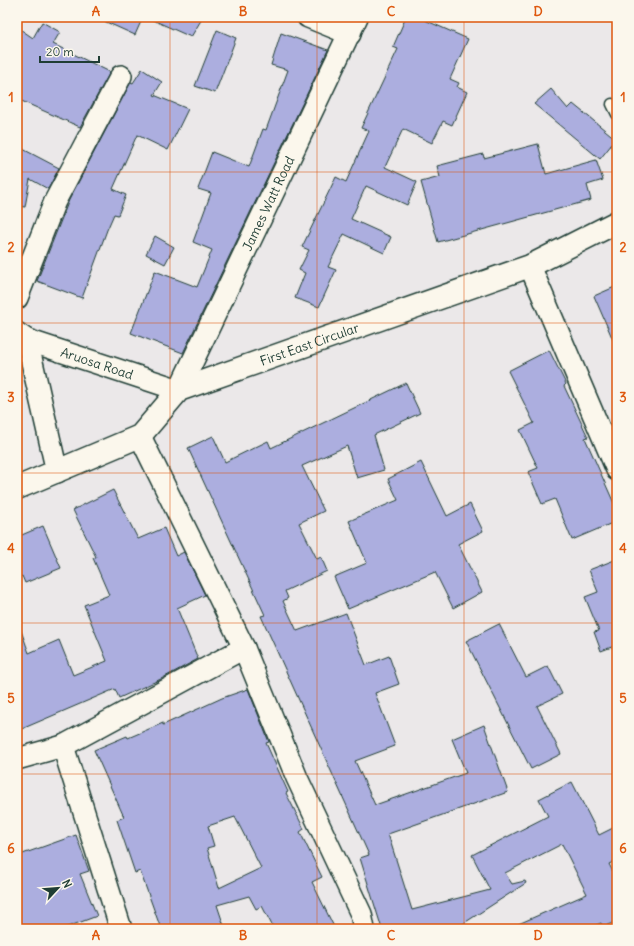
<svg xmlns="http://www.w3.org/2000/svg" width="634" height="946" font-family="Delius,sans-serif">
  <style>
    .building { fill: #acaedf; stroke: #1f3d34; fill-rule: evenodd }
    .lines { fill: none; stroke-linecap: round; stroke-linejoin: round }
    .lane-casing { stroke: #1f3d34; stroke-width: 13 }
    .street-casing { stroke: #1f3d34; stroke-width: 24 }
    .secondary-casing { stroke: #1f3d34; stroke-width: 25 }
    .lane { stroke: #fbf7ec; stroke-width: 10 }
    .street { stroke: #fbf7ec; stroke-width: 21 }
    .secondary { stroke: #fbf7ec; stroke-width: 22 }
    .grid { fill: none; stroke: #de580e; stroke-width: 1; stroke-opacity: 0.55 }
    .labels { text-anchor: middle; stroke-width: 3; stroke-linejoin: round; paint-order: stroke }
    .street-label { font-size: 13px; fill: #1f3d34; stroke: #fbf7ec }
    .neatline { fill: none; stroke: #de580e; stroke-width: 1.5 }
    .grid-label { font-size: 13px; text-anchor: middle; font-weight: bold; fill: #de580e }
  </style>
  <rect width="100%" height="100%" fill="#ebe8e9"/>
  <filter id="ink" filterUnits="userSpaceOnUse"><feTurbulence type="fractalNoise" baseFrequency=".025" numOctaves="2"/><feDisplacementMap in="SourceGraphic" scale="8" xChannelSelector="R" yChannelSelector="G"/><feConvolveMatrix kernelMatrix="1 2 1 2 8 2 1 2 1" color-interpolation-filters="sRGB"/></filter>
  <g filter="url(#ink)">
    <g class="building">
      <polygon points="95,17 143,17 135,35"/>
      <polygon points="146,17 203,17 191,37"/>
      <polygon points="406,17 418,17 468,39 450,79 459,83 457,87 467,92 452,125 443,121 432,143 403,129 385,167 417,182 407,205 366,186 351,219 391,237 384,253 344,234 328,267 336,270 319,307 295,298 305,273 299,270 309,250 302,247 336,177 346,182 369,131 361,128 398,49 393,47"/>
      <polygon points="42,22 60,32 53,44 110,72 80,127 17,99 17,27 33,38"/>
      <polygon points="217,30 236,38 215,93 195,86"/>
      <polygon points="281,33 328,50 183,353 131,333 155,271 197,287 212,250 193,242 211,193 198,189 212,152 249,167 263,129 266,130 288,70 271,65"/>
      <polygon points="142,69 162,82 154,95 188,109 168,150 137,135 113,189 126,195 118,215 114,214 107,230 82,298 37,281 69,200 131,82 133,83"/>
      <polygon points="551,89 568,109 573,104 616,139 600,159 534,104"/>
      <polygon points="538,144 546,174 596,160 603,180 587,185 591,200 438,242 421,182 440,177 437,166 483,154 484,158"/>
      <polygon points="17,146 59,168 48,189 30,179 25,207 17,206"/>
      <polygon points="155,236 174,247 165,264 146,254"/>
      <polygon points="617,286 617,349 594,296"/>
      <polygon points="549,350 566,384 564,386 588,437 585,438 617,510 617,521 572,540 555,499 542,504 528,472 538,468 520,430 534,423 508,371"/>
      <polygon points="406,383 420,413 374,435 384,470 357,478 347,446 302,466 324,511 299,523 317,559 321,557 327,571 285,591 288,598 283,601 297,631 346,613 366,665 389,656 399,684 375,693 395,746 355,761 375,805 466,773 452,739 484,725 508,792 388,834 412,910 490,890 472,855 548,816 539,799 572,782 599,835 617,826 617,860 609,864 617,880 617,921 603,927 601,923 587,929 507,929 587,894 562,844 505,873 512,884 525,881 526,883 455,929 382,929 360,858 369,855 261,616 265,615 188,448 213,436 225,462 268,441 271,448"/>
      <polygon points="421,462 447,516 470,504 483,531 458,544 482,592 453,608 435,572 348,609 334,577 367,563 349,521 398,500 388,479"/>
      <polygon points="113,490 138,539 164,528 176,556 184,552 205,595 177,608 198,659 161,679 119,698 115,689 17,731 17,626 19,625 29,653 59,640 73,675 107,661 84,605 109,595 93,558 96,557 73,510"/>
      <polygon points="43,526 61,568 25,583 22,576 17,578 17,537"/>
      <polygon points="617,559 617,645 601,651 594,632 599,631 585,597 598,592 589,570"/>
      <polygon points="499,624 526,677 548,666 562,694 537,706 561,754 531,769 466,641"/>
      <path d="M248,689L269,742L266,743L288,792L286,793L304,829L300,832L322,877L312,882L335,929H274L262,906L256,909L249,896L217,905L225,929H161L140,871L135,873L117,820L124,817L94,750L127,736L128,738L163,723V725L222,698ZM235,817L261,868L219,888L207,848L214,846L208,826Z"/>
      <polygon points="76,835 89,871 80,874 97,916 62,929 17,929 17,856"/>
    </g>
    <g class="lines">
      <defs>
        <polyline id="lane" points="612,104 617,114"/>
        <g id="street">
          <polyline points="308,17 350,34"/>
          <polyline points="530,266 617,470"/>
          <polyline points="17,298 55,201 121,76"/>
          <path id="s1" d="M17,333L27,340L179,390L357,17"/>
          <polyline points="27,340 57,472"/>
          <polyline points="140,436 244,648 297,778 361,914 364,929"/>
          <polyline points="63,746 121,929"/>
          <polyline points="17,759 63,746 244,648"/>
        </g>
        <g id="secondary">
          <path id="s2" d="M17,488L140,436L179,390L530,266L617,222"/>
        </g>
      </defs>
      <use href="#lane" class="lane-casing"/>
      <use href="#street" class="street-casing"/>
      <use href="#secondary" class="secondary-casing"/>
      <use href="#lane" class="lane"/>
      <use href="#street" class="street"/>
      <use href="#secondary" class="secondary"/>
    </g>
  </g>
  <path class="grid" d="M170,17V929M317,17V929M464,17V929M17,172H617M17,323H617M17,473H617M17,623H617M17,774H617"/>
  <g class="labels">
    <g class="street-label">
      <text dy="5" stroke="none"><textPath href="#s1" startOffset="379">James Watt Road</textPath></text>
      <text dy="5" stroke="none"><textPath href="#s2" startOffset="332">First East Circular</textPath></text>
      <text dy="5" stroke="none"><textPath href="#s1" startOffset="86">Aruosa Road</textPath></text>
    </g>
  </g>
  <rect width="634" height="946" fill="none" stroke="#fbf7ec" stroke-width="44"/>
  <g transform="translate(58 888) rotate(64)" stroke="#fbf7ec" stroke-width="3" paint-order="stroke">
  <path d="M0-3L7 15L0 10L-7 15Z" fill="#1f3d34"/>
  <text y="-6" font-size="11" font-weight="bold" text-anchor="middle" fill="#1f3d34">N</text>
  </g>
  <path d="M40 56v6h59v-6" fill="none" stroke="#1f3d34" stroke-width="2"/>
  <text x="46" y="56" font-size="12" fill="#1f3d34" stroke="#fbf7ec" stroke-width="3" paint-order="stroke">20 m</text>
  <rect x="22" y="22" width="590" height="902" class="neatline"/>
  <g class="grid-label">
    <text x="96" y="16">A</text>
    <text x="243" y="16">B</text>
    <text x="391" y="16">C</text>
    <text x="538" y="16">D</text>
    <text x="11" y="102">1</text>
    <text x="623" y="102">1</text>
    <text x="11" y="252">2</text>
    <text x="623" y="252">2</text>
    <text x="11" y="402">3</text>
    <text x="623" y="402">3</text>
    <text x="11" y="553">4</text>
    <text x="623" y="553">4</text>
    <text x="11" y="703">5</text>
    <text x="623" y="703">5</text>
    <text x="11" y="853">6</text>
    <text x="623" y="853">6</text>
    <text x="96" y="940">A</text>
    <text x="243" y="940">B</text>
    <text x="391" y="940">C</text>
    <text x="538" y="940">D</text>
  </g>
</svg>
